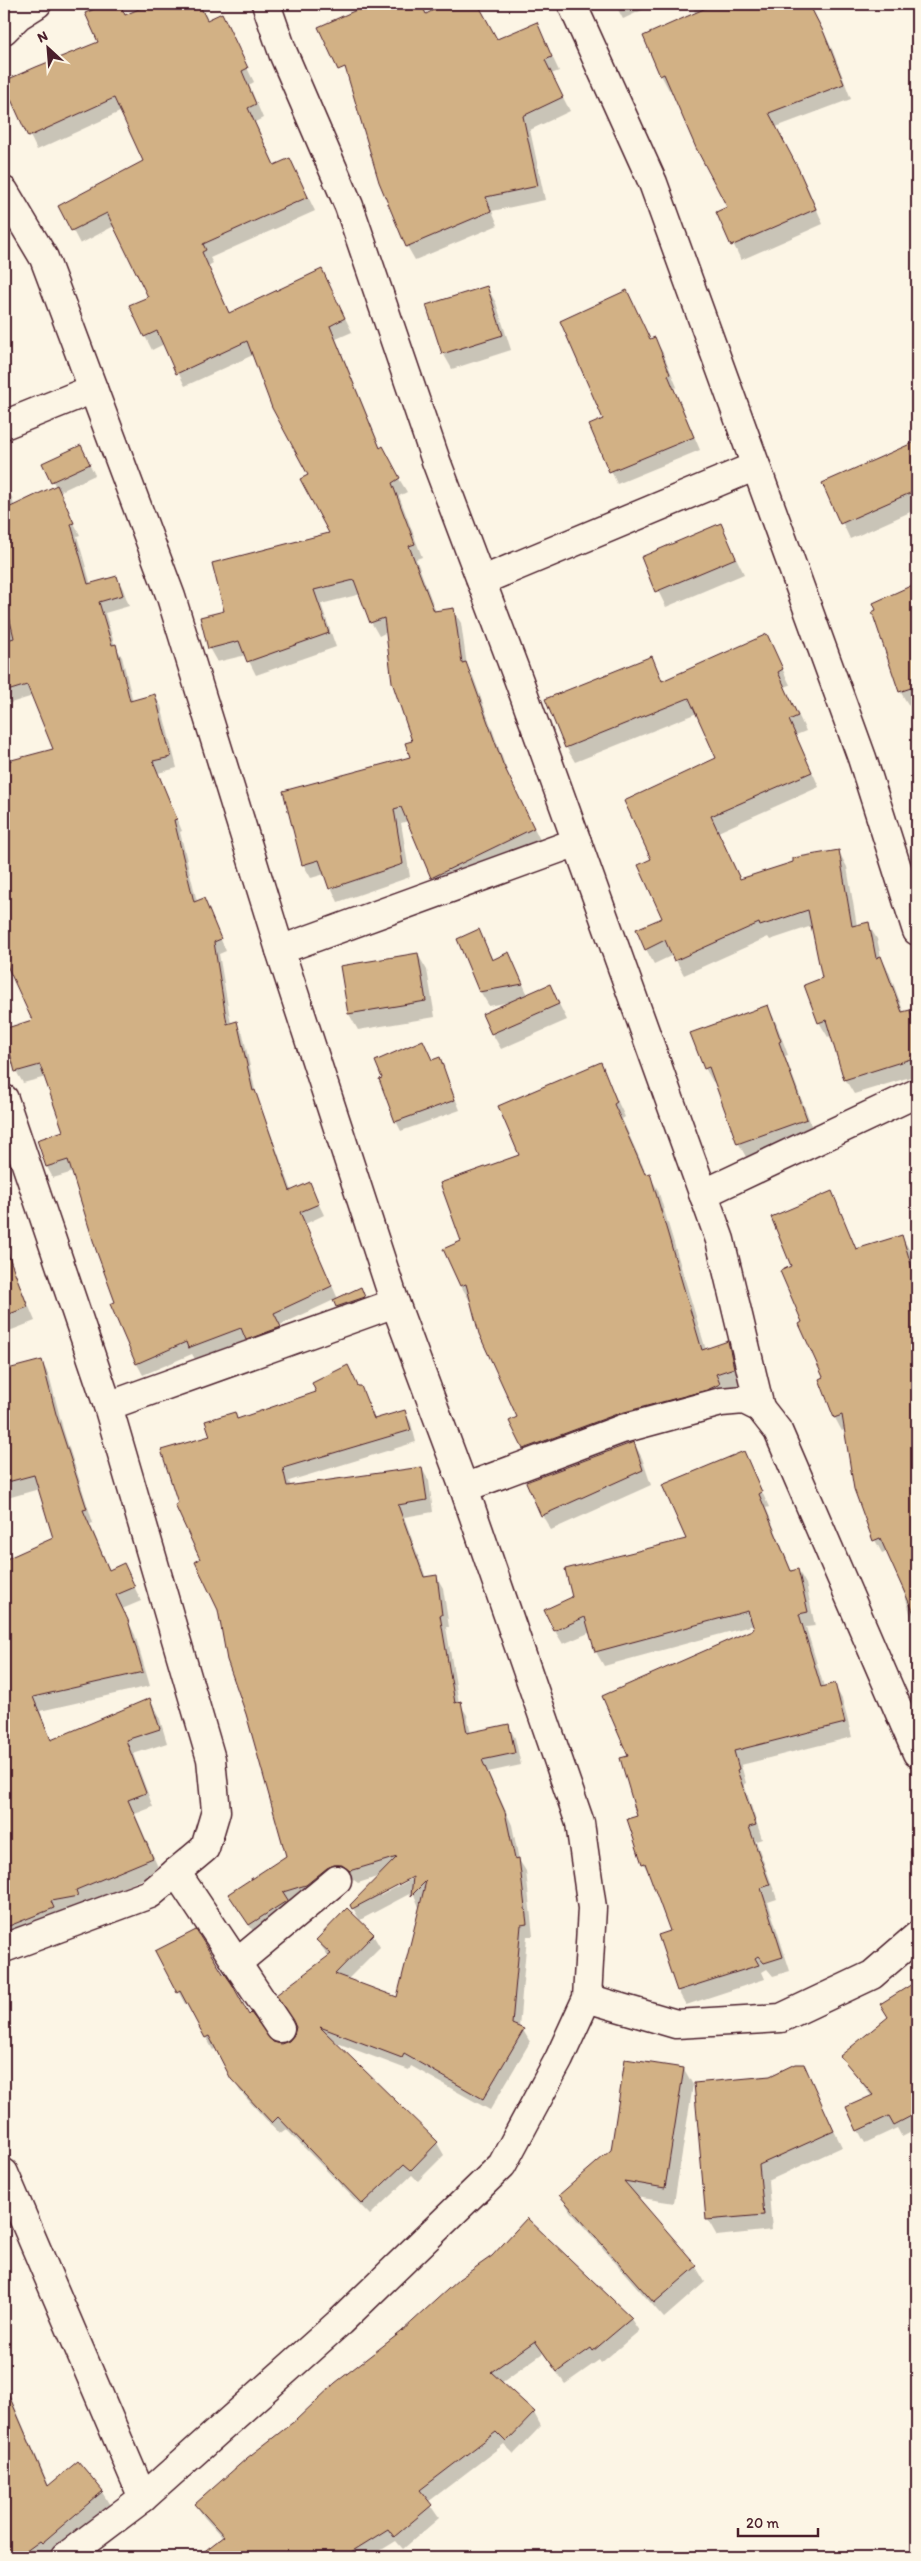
<svg xmlns="http://www.w3.org/2000/svg" width="921" height="2561" font-family="Itim,sans-serif">
  <style>
    .shadow { fill: #0003; fill-rule: evenodd }
    .building { fill: #d2b185; stroke: #4a1f2b }
    .lines { fill: none; stroke-linecap: round; stroke-linejoin: round }
    .minor-casing { stroke: #4a1f2b; stroke-width: 31 }
    .minor { stroke: #fcf5e5; stroke-width: 28 }
  </style>
  <rect width="100%" height="100%" fill="#fcf5e5"/>
  <filter id="ink" filterUnits="userSpaceOnUse"><feTurbulence type="fractalNoise" baseFrequency=".02" numOctaves="2"/><feDisplacementMap in="SourceGraphic" scale="10" xChannelSelector="R" yChannelSelector="G"/><feConvolveMatrix kernelMatrix="1 2 1 2 8 2 1 2 1" color-interpolation-filters="sRGB"/></filter>
  <g filter="url(#ink)">
    <g class="shadow">
      <polygon points="109,4 119,4 126,16 153,4 200,4 208,21 221,15 254,82 249,85 263,118 255,122 275,166 290,160 315,211 210,258 213,263 208,266 230,314 322,271 352,332 336,339 381,449 407,492 399,496 422,557 416,559 436,612 453,610 461,623 467,666 473,676 510,779 541,842 440,890 408,821 401,823 410,877 338,902 325,874 311,878 303,864 411,758 414,741 387,632 379,636 371,622 361,594 321,604 336,647 256,675 246,655 217,662 209,648 226,612 331,534 309,475 253,355 185,386 164,344 152,350 145,336 150,297 114,226 80,244 60,206 145,162 122,111 37,150 4,83 100,43 87,13"/>
      <polygon points="371,4 422,4 427,15 448,4 477,4 497,41 537,24 559,71 551,74 570,111 530,130 545,200 492,211 498,225 415,260 407,246 351,14"/>
      <polygon points="615,4 655,4 623,19"/>
      <polygon points="691,4 810,4 832,49 851,99 776,127 806,184 823,224 741,260 718,212 729,208 671,89 669,90 661,75 696,14"/>
      <polygon points="487,287 496,303 511,350 452,369 443,353"/>
      <polygon points="633,304 650,340 654,338 662,351 677,387 674,388 700,450 617,484 591,425 604,420"/>
      <polygon points="917,442 917,509 850,539 824,483"/>
      <polygon points="81,447 95,475 59,492 80,535 77,536 91,585 117,577 123,589 129,606 105,613 115,646 122,657 133,702 154,695 161,706 177,768 158,773 182,831 180,832 197,902 203,900 226,951 219,954 231,1024 236,1023 243,1034 256,1094 292,1191 309,1184 324,1215 305,1224 338,1299 363,1293 367,1302 340,1312 334,1300 280,1325 286,1339 253,1351 247,1340 195,1359 192,1354 143,1375 137,1364 73,1172 53,1178 47,1167 39,1140 64,1132 46,1077 23,1083 16,1071 5,1028 33,1021 4,948 4,758 5,763 55,749 33,696 4,705 4,487 12,497 14,506 56,487 44,464"/>
      <polygon points="720,525 744,574 666,607 642,558"/>
      <polygon points="917,585 917,703 909,706 900,691 875,603"/>
      <polygon points="767,636 790,685 785,687 806,731 796,735 819,787 718,832 741,880 839,852 847,867 857,926 868,924 877,939 881,957 889,972 904,1013 909,1011 917,1025 917,1075 854,1094 845,1079 832,1035 828,1037 819,1022 824,979 812,926 770,940 768,937 684,975 673,955 654,964 646,949 664,918 653,860 718,758 697,713 575,762 566,747 651,658 664,682"/>
      <polygon points="479,931 493,960 509,954 528,995 550,986 567,1020 501,1049 492,1033 510,1002 489,1006 480,991"/>
      <polygon points="418,955 427,970 435,1017 358,1030 349,1014 342,967"/>
      <polygon points="767,1006 775,1020 788,1055 785,1056 814,1132 746,1157 739,1144 716,1081 713,1082 705,1068"/>
      <polygon points="439,1058 460,1110 401,1131 396,1121 432,1061"/>
      <polygon points="600,1064 625,1117 622,1119 647,1175 649,1175 658,1190 706,1350 727,1342 736,1357 742,1383 533,1464 511,1421 518,1418 471,1300 470,1301 461,1286 445,1250 463,1242 521,1155"/>
      <polygon points="831,1193 857,1250 901,1236 909,1249 917,1276 917,1637 901,1582 887,1551 882,1553 875,1540 846,1429 842,1431 835,1418 825,1378 803,1323 793,1267"/>
      <polygon points="4,1235 14,1271 35,1321 4,1333"/>
      <polygon points="41,1361 49,1375 63,1429 93,1523 90,1524 110,1571 124,1565 141,1601 122,1609 135,1635 150,1686 40,1711 52,1741 150,1699 158,1713 167,1743 133,1754 153,1807 135,1814 160,1872 83,1904 4,1945 4,1560 54,1539 39,1489 4,1499 4,1371"/>
      <path d="M354,1379L375,1420L404,1411L411,1423L416,1442L289,1481L291,1487L422,1469L429,1481L433,1512L404,1517L426,1578L436,1576L443,1588L449,1627H446L459,1703L467,1715L471,1734L508,1726L515,1738L521,1765L488,1772L512,1825L519,1860L526,1871L533,1936H527L519,2028L523,2030L530,2042L490,2110L411,2066L409,2070L332,2041L437,2143L444,2155L418,2181L412,2175L370,2215L286,2129L279,2134L240,2091L216,2048L213,2050L187,2003L185,2004L157,1952L249,2017L272,2043L282,2045L290,2042L295,2036L329,1957L317,1940L373,1935L380,1947L347,1980L397,1999L422,1905L419,1907L413,1892L360,1920L351,1905L380,1876L358,1883L350,1877L256,1936L237,1906L288,1857L219,1609L202,1560L211,1436L235,1414L238,1420ZM418,1873L419,1875L380,1896V1893Z"/>
      <polygon points="634,1443 642,1458 651,1485 551,1530 542,1515"/>
      <polygon points="743,1452 769,1507 766,1508 792,1572 798,1570 806,1584 815,1626 806,1627 824,1687 834,1685 842,1699 852,1737 741,1765 746,1783 744,1784 762,1839 756,1841 777,1899 768,1902 790,1971 773,1976 767,1969 762,1972 765,1979 686,2005 678,1991 660,1935 672,1932 651,1877 643,1863 630,1756 756,1630 754,1625 604,1666 596,1652 591,1632 563,1644 555,1631 688,1540"/>
      <polygon points="917,1982 917,2129 902,2137 897,2128 865,2143 858,2130 872,2097 842,2056 889,2017 882,2004"/>
      <polygon points="803,2066 842,2147 768,2181 772,2230 717,2236 708,2220 695,2084 770,2077"/>
      <polygon points="684,2069 693,2085 674,2203 636,2197 696,2267 705,2282 664,2318 570,2211 561,2195 612,2150"/>
      <polygon points="528,2220 631,2319 639,2331 601,2363 599,2360 565,2384 543,2353 501,2383 534,2413 541,2426 514,2454 504,2444 428,2502 439,2518 403,2549 396,2541 370,2557 212,2557 208,2550 223,2538 204,2517 196,2505 492,2257"/>
      <polygon points="4,2382 49,2486 77,2463 102,2492 111,2507 51,2557 50,2555 46,2557 4,2557"/>
    </g>
    <g class="building">
      <polygon points="106,4 120,4 125,15 150,4 199,4 207,20 222,13 248,68 242,71 256,104 248,108 274,165 290,158 308,197 203,244 206,250 202,252 229,313 322,269 345,318 330,326 380,448 383,446 400,478 392,483 415,544 409,546 434,611 454,608 462,663 466,662 503,764 534,828 431,878 401,807 394,809 403,864 329,889 319,860 302,865 283,791 410,757 405,743 412,741 392,682 384,618 370,623 354,580 314,590 329,633 247,662 239,641 208,649 200,617 224,611 212,563 329,533 300,479 308,475 272,408 247,341 176,374 157,331 144,337 129,305 148,297 107,213 71,231 58,206 143,161 114,98 28,137 4,84 4,81 36,67 98,42 85,13"/>
      <polygon points="370,4 421,4 426,14 445,4 478,4 497,39 537,22 552,57 545,60 563,97 523,116 538,186 486,197 491,211 406,247 379,182 345,67 338,70 318,27"/>
      <polygon points="715,4 809,4 824,33 844,84 769,113 798,168 816,209 731,246 716,212 727,207 696,148 664,74 660,76 643,36"/>
      <polygon points="487,286 503,335 442,354 426,305"/>
      <polygon points="627,290 650,339 655,337 670,374 668,375 694,437 609,472 589,425 603,419 560,321"/>
      <polygon points="917,441 917,490 840,524 822,483"/>
      <polygon points="81,445 90,464 51,482 42,463"/>
      <polygon points="57,485 74,523 71,524 88,584 117,576 123,595 99,602 112,645 116,644 130,701 155,694 171,757 153,761 177,819 174,820 194,902 204,898 221,939 214,942 227,1024 237,1021 253,1091 255,1090 290,1191 310,1182 319,1204 300,1212 332,1286 274,1313 281,1327 246,1340 241,1328 188,1348 186,1342 136,1364 110,1304 115,1302 96,1250 68,1160 46,1167 37,1140 63,1131 40,1065 15,1072 4,1029 32,1020 4,959 4,762 53,749 27,685 4,692 4,641 14,638 4,594 4,510"/>
      <polygon points="721,523 736,558 655,592 641,557"/>
      <polygon points="917,583 917,686 899,692 872,612 876,610 873,603"/>
      <polygon points="767,634 783,669 778,672 798,716 789,720 812,772 711,816 740,879 793,862 793,858 839,850 852,926 869,922 876,958 881,956 902,1012 910,1010 917,1033 917,1057 844,1080 826,1020 818,1023 804,985 822,978 808,910 760,926 759,923 674,961 665,940 645,950 636,929 662,918 638,865 651,859 624,801 716,758 689,698 565,748 545,699 652,656 662,681"/>
      <polygon points="479,929 492,960 509,952 523,984 479,992 457,939"/>
      <polygon points="418,953 426,1001 348,1014 340,966"/>
      <polygon points="550,984 559,1004 491,1034 482,1014"/>
      <polygon points="768,1005 781,1041 779,1042 807,1119 737,1144 709,1067 704,1069 690,1033"/>
      <polygon points="423,1040 432,1060 440,1057 455,1100 395,1122 379,1079 382,1078 375,1061"/>
      <polygon points="601,1062 617,1102 614,1104 645,1174 650,1173 702,1350 728,1341 734,1368 716,1374 720,1384 707,1390 617,1414 523,1449 509,1421 517,1417 479,1334 466,1284 460,1286 443,1249 461,1241 440,1183 519,1155 498,1106"/>
      <polygon points="832,1191 856,1249 902,1235 917,1284 917,1620 880,1538 873,1541 854,1489 842,1415 834,1418 819,1379 823,1377 799,1324 802,1322 780,1271 791,1266 771,1217"/>
      <polygon points="4,1249 6,1249 28,1307 4,1316"/>
      <polygon points="361,1287 365,1297 336,1307 333,1300"/>
      <polygon points="42,1360 56,1414 87,1509 83,1510 109,1570 124,1563 135,1587 116,1595 128,1620 143,1672 33,1697 51,1740 150,1698 160,1729 126,1740 146,1793 128,1800 153,1858 76,1890 78,1896 51,1901 54,1908 4,1928 4,1560 53,1538 34,1475 4,1483 4,1370"/>
      <polygon points="348,1365 358,1386 361,1386 374,1419 405,1410 411,1430 283,1468 287,1486 422,1467 427,1500 398,1505 424,1577 437,1575 442,1615 440,1615 455,1703 461,1701 467,1733 509,1724 515,1753 482,1760 505,1812 515,1859 519,1858 527,1924 521,1925 512,2024 524,2029 483,2099 404,2054 402,2058 320,2027 438,2142 411,2170 404,2164 362,2204 278,2117 272,2123 231,2079 209,2036 205,2038 180,1991 177,1993 155,1951 196,1930 224,1975 225,1974 232,1984 249,2015 251,2013 273,2042 281,2044 289,2041 294,2035 296,2027 276,1995 331,1954 316,1940 347,1908 374,1934 335,1974 397,1997 426,1881 411,1896 413,1877 352,1909 350,1905 397,1857 350,1871 342,1865 334,1865 327,1868 306,1885 283,1892 288,1900 249,1925 228,1894 286,1856 246,1714 227,1660 218,1610 195,1562 200,1559 175,1505 178,1503 161,1450 210,1436 205,1421 235,1412 237,1419 316,1392 312,1383"/>
      <polygon points="634,1442 643,1470 541,1516 526,1482"/>
      <polygon points="744,1451 762,1492 759,1494 791,1571 798,1569 808,1612 799,1614 821,1687 835,1683 845,1723 734,1751 739,1769 737,1770 756,1825 749,1827 770,1885 761,1888 783,1957 764,1963 758,1956 755,1958 759,1965 677,1991 658,1935 670,1931 645,1863 642,1864 627,1819 637,1816 620,1758 628,1756 602,1696 754,1629 748,1611 595,1652 585,1617 554,1631 544,1610 572,1597 565,1569 686,1539 662,1485"/>
      <polygon points="917,1981 917,2113 894,2125 889,2116 857,2131 846,2107 873,2095 840,2056 888,2017 880,2004"/>
      <polygon points="625,2059 684,2068 665,2188 624,2181 697,2266 654,2303 559,2195 611,2150"/>
      <polygon points="795,2064 804,2064 834,2131 759,2165 764,2215 706,2220 694,2083 770,2076"/>
      <polygon points="527,2218 632,2318 593,2351 591,2348 557,2372 535,2341 491,2372 535,2412 506,2442 496,2432 420,2490 432,2505 394,2537 388,2529 343,2557 197,2557 224,2536 195,2504 247,2458 296,2420 335,2383 401,2332 459,2279 492,2256"/>
      <polygon points="4,2384 48,2486 78,2461 103,2491 42,2543 40,2541 18,2557 4,2557"/>
    </g>
    <g class="lines">
      <defs>
        <g id="minor">
          <polyline points="266,4 283,53 349,206 436,461 519,681 720,1240 760,1408"/>
          <polyline points="572,4 653,183 862,758 917,931"/>
          <polyline points="4,30 18,16 37,4"/>
          <polyline points="4,191 44,258 171,597 280,950 395,1303 464,1488 580,1823 592,1908 587,1998 559,2059 502,2165 340,2322 143,2498 65,2557"/>
          <polyline points="4,425 93,389"/>
          <polyline points="481,581 756,466"/>
          <polyline points="280,950 577,842"/>
          <polyline points="4,1099 108,1406 211,1759 216,1811 205,1848 150,1894 4,1948"/>
          <polyline points="703,1194 917,1093"/>
          <polyline points="108,1406 395,1303"/>
          <polyline points="464,1488 622,1429 721,1402 744,1400 760,1408 778,1431 917,1753"/>
          <polyline points="176,1872 280,2028"/>
          <polyline points="237,1963 337,1880"/>
          <polyline points="587,1998 676,2024 781,2018 872,1975 917,1936"/>
          <polyline points="4,2173 143,2498"/>
        </g>
      </defs>
      <use href="#minor" class="minor-casing"/>
      <use href="#minor" class="minor"/>
    </g>
  </g>
  <rect width="921" height="2561" fill="none" stroke="#fcf5e5" stroke-width="20"/>
  <rect x="10" y="10" width="901" height="2541" fill="none" stroke="#4a1f2b" stroke-width="2" filter="url(#ink)"/>
  <g transform="translate(48 48) rotate(334)" stroke="#fcf5e5" stroke-width="4" paint-order="stroke">
  <path d="M0-4L9 19L0 12L-9 19Z" fill="#4a1f2b"/>
  <text y="-8" font-size="14" font-weight="bold" text-anchor="middle" fill="#4a1f2b">N</text>
  </g>
  <path d="M738 2528v8h80v-8" fill="none" stroke="#4a1f2b" stroke-width="2.5"/>
  <text x="746" y="2528" font-size="15" fill="#4a1f2b" stroke="#fcf5e5" stroke-width="4" paint-order="stroke">20 m</text>
</svg>
